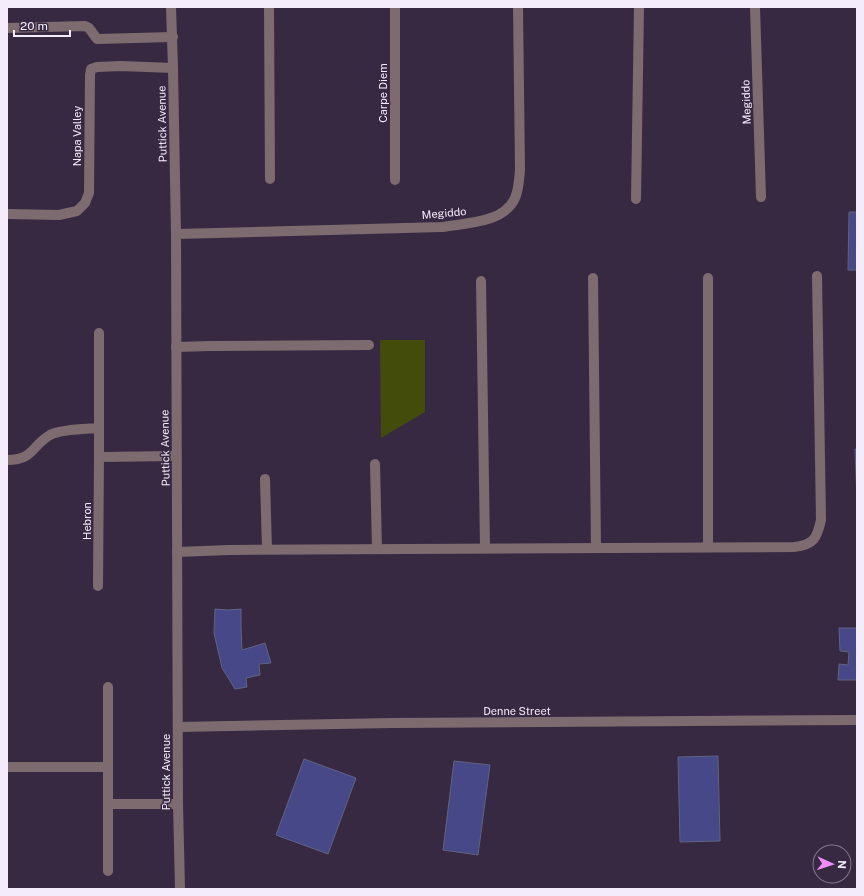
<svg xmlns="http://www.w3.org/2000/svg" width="864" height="896" font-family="'Public Sans',sans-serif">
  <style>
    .green { fill: #444c0b }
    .building { fill: #464887; stroke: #606382 }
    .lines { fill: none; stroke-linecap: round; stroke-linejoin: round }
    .street { stroke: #7d6b6f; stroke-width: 10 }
    .labels { text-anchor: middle; stroke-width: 3; stroke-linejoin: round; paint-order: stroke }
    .street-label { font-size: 11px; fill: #f4ebfb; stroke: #382943 }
  </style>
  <rect width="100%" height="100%" fill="#382943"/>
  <polygon class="green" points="380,340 425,340 425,412 381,438"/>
  <g class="building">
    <polygon points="849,212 857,212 857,270 848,270"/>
    <polygon points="855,449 857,449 857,502"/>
    <polygon points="215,609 228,610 241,609 241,628 242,650 265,643 271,663 259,664 260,675 246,678 247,687 235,689 222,668 214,633"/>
    <polygon points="839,628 857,628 857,680 838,680 839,664 848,665 849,652 840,651"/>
    <polygon points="718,756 720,841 680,842 678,757"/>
    <polygon points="304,759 356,778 328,854 276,835"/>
    <polygon points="454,761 490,765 478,855 443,850"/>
  </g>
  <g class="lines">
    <g class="street">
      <polyline points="171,7 173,68 176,234 178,804 180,889"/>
      <polyline points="269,7 270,179"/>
      <polyline points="755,7 761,197"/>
      <polyline points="7,28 85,26 89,28 97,39 173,37"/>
      <polyline points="395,180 395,7"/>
      <polyline points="636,199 639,7"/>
      <polyline points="7,214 59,215 77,211 85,203 89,193 90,75 91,69 97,67 121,66 173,68"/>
      <path d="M176,234L442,227C466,223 504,223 515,198C519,189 519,179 520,170L518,7"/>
      <polyline points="593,278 596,547"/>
      <polyline points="481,281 485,548"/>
      <polyline points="99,333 99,457"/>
      <polyline points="176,347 210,346 369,345"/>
      <path d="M7,460C34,460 31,446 50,435C61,429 87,429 99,428"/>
      <polyline points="375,464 377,549"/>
      <polyline points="265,479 267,549"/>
      <polyline points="708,547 708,278"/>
      <path d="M177,552L229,550L794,547C814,545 817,538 821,520L817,276"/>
      <polyline points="98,586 99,457 176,456"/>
      <polyline points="108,687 108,804"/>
      <polyline points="178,727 392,723 857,720"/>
      <polyline points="7,767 108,767"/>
      <polyline points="108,871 108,804 178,804"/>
    </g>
  </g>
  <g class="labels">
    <g class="street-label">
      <text transform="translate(383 93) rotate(-90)" y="4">Carpe Diem</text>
      <text transform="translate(746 102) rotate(-92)" y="4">Megiddo</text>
      <text transform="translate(162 124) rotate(-91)" y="4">Puttick Avenue</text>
      <text transform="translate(77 136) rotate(-90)" y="4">Napa Valley</text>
      <text transform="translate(444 213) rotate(-5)" y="4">Megiddo</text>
      <text transform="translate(165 448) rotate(-91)" y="4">Puttick Avenue</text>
      <text transform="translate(87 521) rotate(-90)" y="4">Hebron</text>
      <text x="517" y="715">Denne Street</text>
      <text transform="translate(166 772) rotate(-90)" y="4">Puttick Avenue</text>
    </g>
  </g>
  <rect width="864" height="896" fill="none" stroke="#f4ebfb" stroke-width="16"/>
  <g transform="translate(832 864) rotate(93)"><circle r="19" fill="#382943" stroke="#83778d"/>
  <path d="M0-3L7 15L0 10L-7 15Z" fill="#ee8cf9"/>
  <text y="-6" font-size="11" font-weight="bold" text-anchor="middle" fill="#f4ebfb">N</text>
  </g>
  <path d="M14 30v6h56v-6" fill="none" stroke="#f4ebfb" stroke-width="2"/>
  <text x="20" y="30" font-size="12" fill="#f4ebfb" stroke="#382943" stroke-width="3" paint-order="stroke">20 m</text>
</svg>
